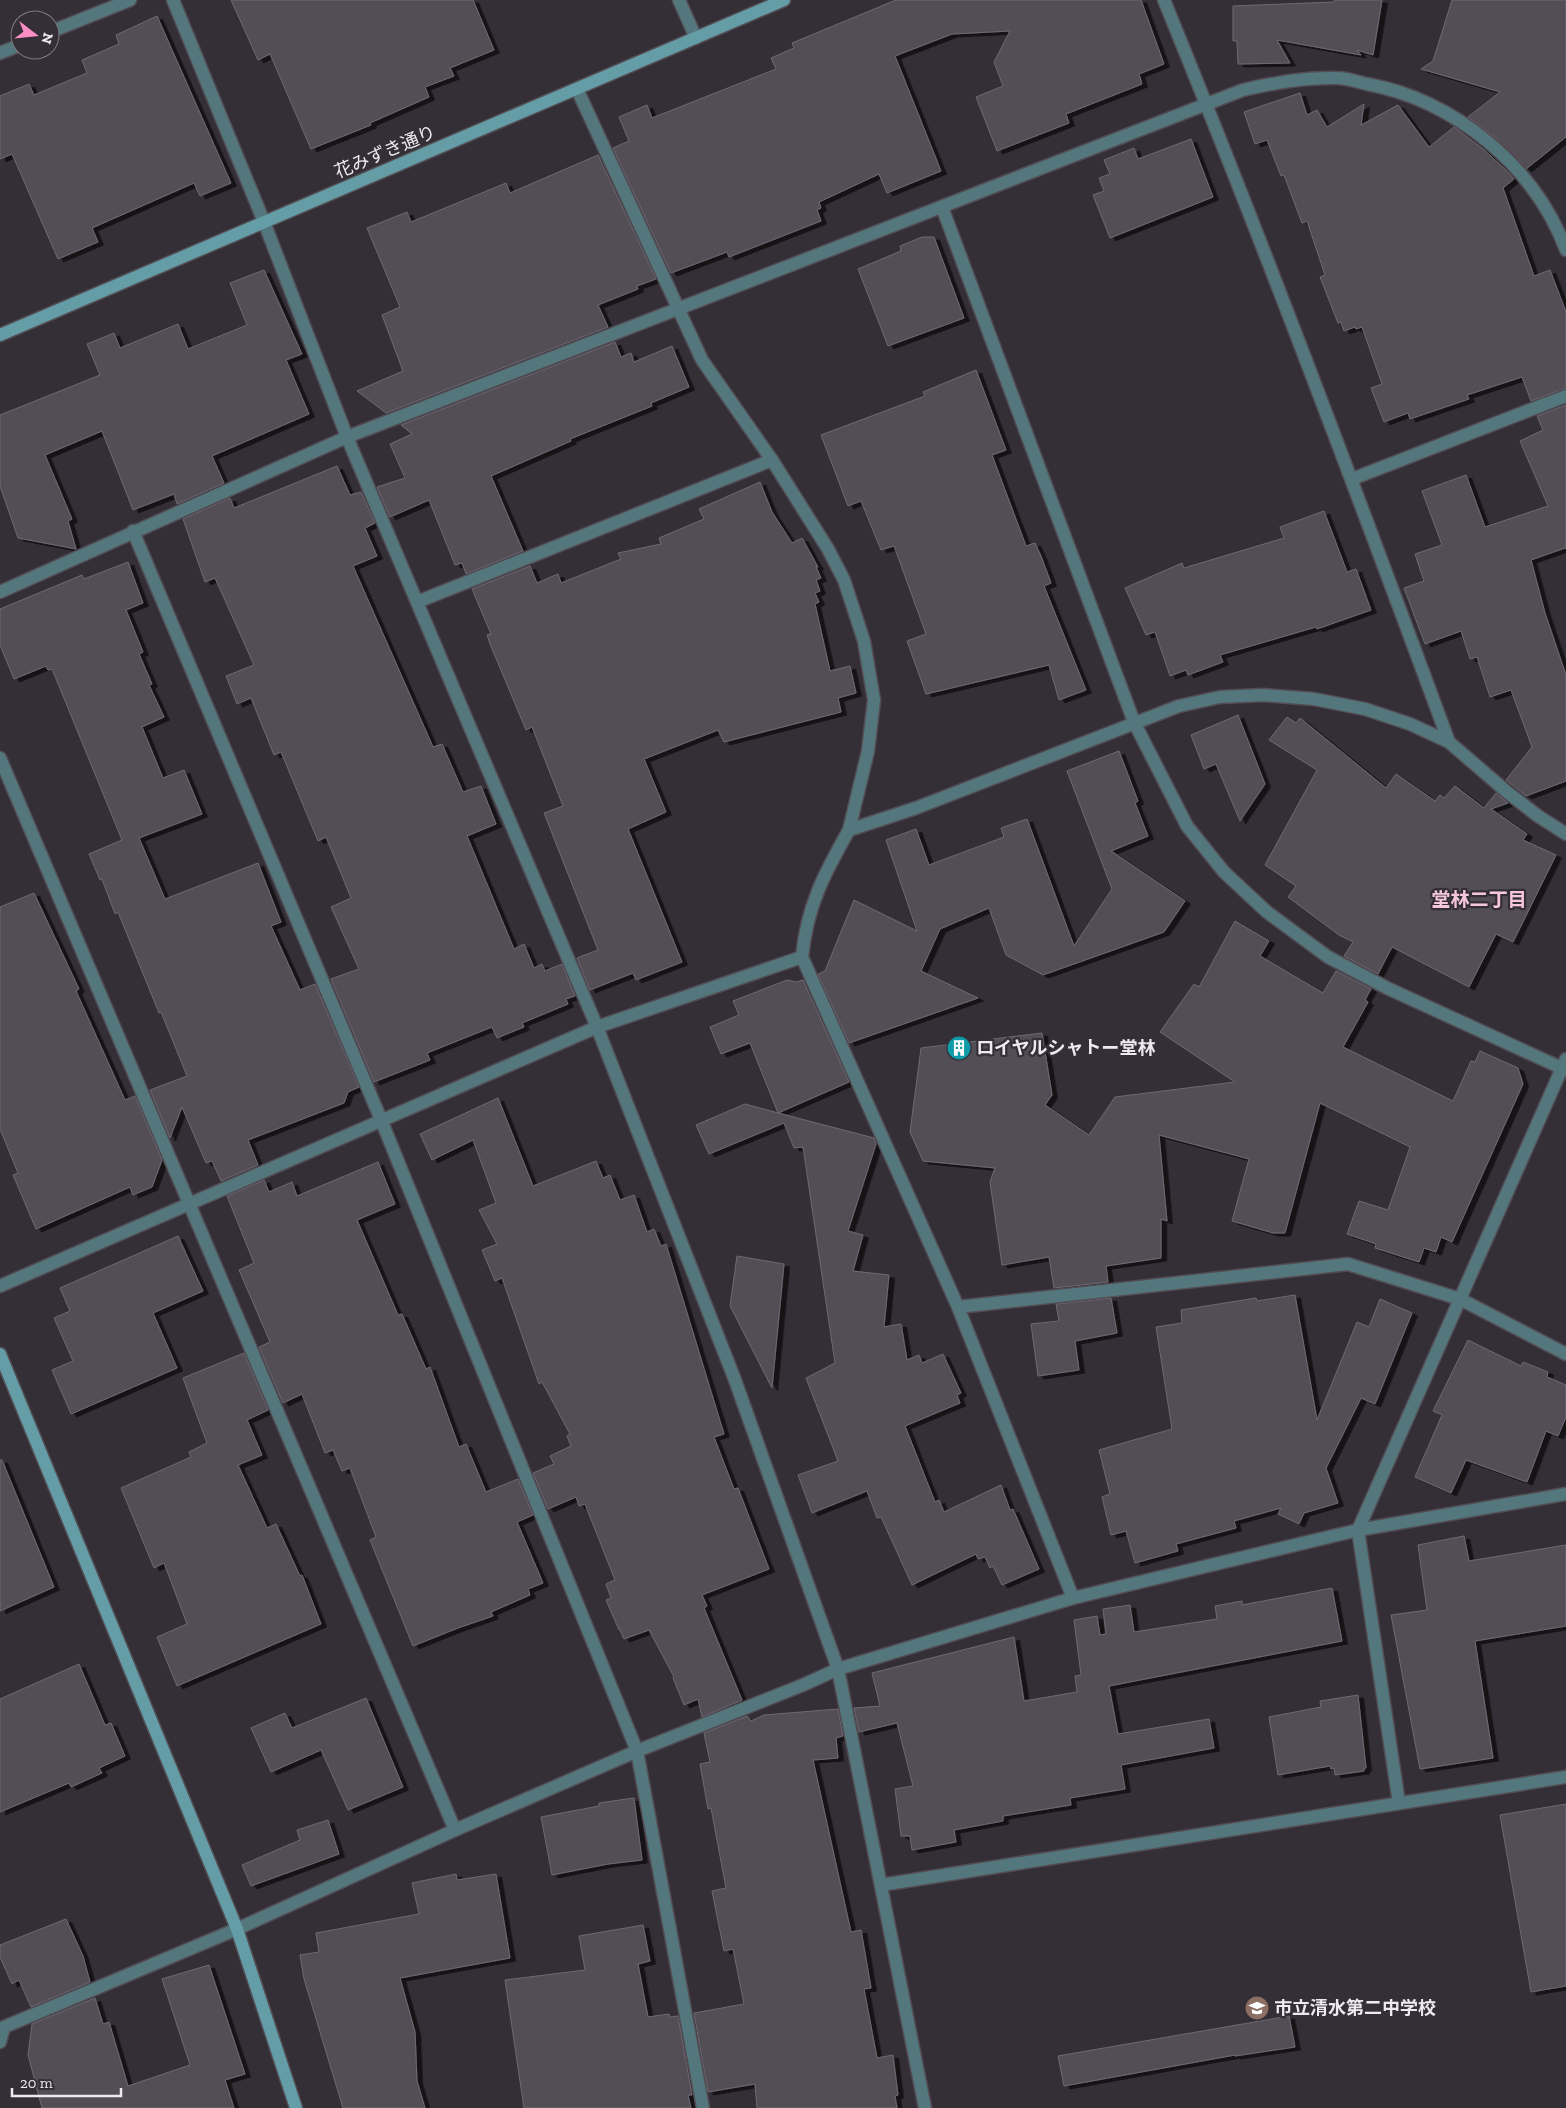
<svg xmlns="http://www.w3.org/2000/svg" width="1566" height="2108" font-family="'Zilla Slab','Noto Sans JP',serif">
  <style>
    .building { fill: #524e56; stroke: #6e6972; filter: url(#shadow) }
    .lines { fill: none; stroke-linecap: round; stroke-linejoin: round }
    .street-casing { stroke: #524d54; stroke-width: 15 }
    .secondary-casing { stroke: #524d54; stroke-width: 15 }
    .street { stroke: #54777d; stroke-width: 12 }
    .secondary { stroke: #659da7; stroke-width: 12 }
    .labels { text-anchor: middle; stroke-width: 4.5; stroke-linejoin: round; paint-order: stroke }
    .street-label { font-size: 18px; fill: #edeaef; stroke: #342f37 }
    .poi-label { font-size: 18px; font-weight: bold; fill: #edeaef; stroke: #342f37; text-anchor: start }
    .neighbourhood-label { font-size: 19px; font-weight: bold; fill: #f6c6db; stroke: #342f37 }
  </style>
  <defs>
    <filter id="shadow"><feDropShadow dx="5.5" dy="3" stdDeviation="0" flood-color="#0009"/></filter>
  </defs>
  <rect width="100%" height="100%" fill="#342f37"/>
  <g class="building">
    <polygon points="231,0 473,0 494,50 450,68 454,76 425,87 429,97 370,123 371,125 311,149 270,54 258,60"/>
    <polygon points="896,0 1141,0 1164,64 1139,74 1142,84 1066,114 1069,123 997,151 976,97 1003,86 994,62 1010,31 952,34 895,56 941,171 887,193 879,174 819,202 821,208 817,210 821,221 729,257 727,252 671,273 613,148 629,141 619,117 647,105 652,118 776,69 771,58 794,48 792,43"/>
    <polygon points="1335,0 1382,0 1373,55 1357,50 1361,55 1277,40 1290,63 1238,64 1237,41 1233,41 1233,6 1334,2"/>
    <polygon points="1452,0 1566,0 1566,137 1526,169 1493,136 1468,117 1500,92 1421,69 1433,61"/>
    <polygon points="157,16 231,183 200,196 194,183 92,228 98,242 58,259 12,154 0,159 0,96 29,84 34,95 87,73 82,60 119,44 116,35"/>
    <polygon points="1300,93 1307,115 1317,110 1327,127 1364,104 1361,125 1398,105 1429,147 1454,127 1482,148 1506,170 1514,179 1503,188 1534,276 1550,270 1566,312 1566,388 1531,401 1522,377 1467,395 1469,399 1410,419 1408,413 1384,422 1371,388 1382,384 1362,327 1356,329 1355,327 1344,331 1341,322 1338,323 1320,277 1325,275 1307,221 1302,223 1284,175 1281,176 1267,140 1255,144 1244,112"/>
    <polygon points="1191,139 1213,197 1110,238 1093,195 1104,191 1099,178 1110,174 1104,160 1134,148 1138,159"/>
    <polygon points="598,155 656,279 637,286 638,289 598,305 608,327 386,413 357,391 403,371 382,315 400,307 367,228 407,212 411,222 506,183 510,193"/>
    <polygon points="922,237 934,237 964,318 888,346 858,269 901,251 900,246"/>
    <polygon points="264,270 302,354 286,360 309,414 212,456 224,483 177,504 174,494 133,510 102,431 45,455 72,519 68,521 76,549 18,538 0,486 0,415 100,375 87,344 114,333 120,348 178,324 188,349 247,325 230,283"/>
    <polygon points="615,342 621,357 631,353 634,362 672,346 689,387 651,403 652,406 570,439 571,441 491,476 523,551 466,574 462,563 455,565 429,500 390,517 377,487 405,478 390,444 412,434 401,425"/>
    <polygon points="976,370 1006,450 992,455 1026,546 1035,543 1041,556 1051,583 1044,586 1086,690 1059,700 1049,665 926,694 907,641 926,634 894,546 881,550 861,501 848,506 821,435 925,396 923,392"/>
    <polygon points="1566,405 1566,549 1565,548 1531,560 1545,613 1566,675 1566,781 1526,796 1506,780 1532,747 1511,690 1490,697 1477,657 1470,659 1461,631 1425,644 1404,588 1424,581 1415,554 1442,545 1422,491 1466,475 1485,527 1548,506 1520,441 1543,430 1537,416"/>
    <polygon points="337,466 350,495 361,492 375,523 365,528 377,556 353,566 433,747 442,744 463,792 481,786 496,824 467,836 514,949 524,944 534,968 542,964 545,971 562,964 575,996 566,999 568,1004 522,1023 524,1027 497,1038 492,1027 427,1053 430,1060 374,1082 331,979 359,969 331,907 351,898 326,837 318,841 281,752 274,755 251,698 237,704 226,676 254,665 215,578 205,582 183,519 230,498 234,508"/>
    <polygon points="760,482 772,512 792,543 802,538 818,567 816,567 821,578 816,580 820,591 815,593 819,602 815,604 830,671 850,666 856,693 838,698 841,712 724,742 718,730 644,759 666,812 628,829 682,962 636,980 633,973 590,990 577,958 598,950 544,813 563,806 532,727 526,730 490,644 487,635 491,634 472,589 530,566 537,583 558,574 561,583 621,559 618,553 661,544 659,538 704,519 699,509"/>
    <polygon points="1324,511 1347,572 1356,569 1371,610 1317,629 1316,627 1220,655 1223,662 1188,675 1186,670 1170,676 1155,632 1146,635 1125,588 1182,563 1184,568 1284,538 1280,527"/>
    <polygon points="128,562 143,603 126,610 143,652 139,654 152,684 149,685 164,717 142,727 163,778 184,770 202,814 139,838 165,899 258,863 281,922 271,926 300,990 315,984 359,1087 348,1092 344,1103 248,1140 258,1165 221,1181 212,1161 206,1163 182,1107 170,1138 150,1090 187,1076 161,1012 159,1013 118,912 115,914 102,879 100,880 89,854 122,840 52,669 48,670 46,666 14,679 0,645 0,609 82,575 84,579"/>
    <polygon points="1238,715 1265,784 1240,821 1216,764 1204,769 1191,735"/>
    <polygon points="1287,717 1296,723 1300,718 1386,788 1396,774 1435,801 1440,795 1444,798 1455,786 1484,808 1496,793 1508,803 1491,809 1527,834 1523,840 1556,855 1513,942 1496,934 1469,987 1392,947 1378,974 1344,956 1353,942 1339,935 1288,897 1296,886 1265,865 1317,770 1269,740"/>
    <polygon points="1119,751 1138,801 1135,803 1148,836 1111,851 1185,901 1164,932 1043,975 1006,955 989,908 940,929 921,971 978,998 849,1043 818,974 825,971 854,900 917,931 886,840 916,829 929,865 1004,837 1001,828 1027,819 1074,946 1112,889 1067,771"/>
    <polygon points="34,893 79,989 76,991 125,1100 135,1096 162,1160 152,1187 133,1195 130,1187 36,1229 13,1175 18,1173 0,1129 0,907"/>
    <polygon points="1235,921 1269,941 1260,956 1323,993 1336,971 1371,989 1365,1000 1368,1002 1343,1047 1453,1101 1471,1061 1475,1062 1480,1051 1518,1068 1523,1084 1452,1242 1441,1237 1436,1252 1424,1248 1419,1262 1375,1248 1376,1244 1347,1234 1359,1201 1388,1210 1410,1147 1320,1103 1285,1233 1273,1233 1232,1221 1249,1159 1159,1135 1167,1221 1161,1219 1161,1258 1106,1266 1108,1282 1054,1288 1049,1257 1002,1265 990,1182 995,1168 923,1161 910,1132 921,1048 1042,1033 1052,1095 1045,1105 1089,1135 1115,1097 1235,1082 1160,1032 1194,984 1199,987"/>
    <polygon points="787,980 796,982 803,980 849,1082 778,1113 874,1138 876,1144 848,1231 863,1235 853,1271 889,1275 884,1327 901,1324 907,1360 919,1355 922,1363 943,1354 961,1393 957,1395 960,1403 905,1426 935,1502 939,1500 944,1512 1001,1485 1010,1510 1013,1509 1039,1569 1002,1585 993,1566 990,1568 985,1557 978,1559 976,1554 912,1585 881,1517 877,1518 867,1491 812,1513 798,1475 838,1461 806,1378 835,1363 803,1147 794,1148 784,1123 709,1154 696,1125 745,1104 778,1113 750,1043 721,1054 710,1027 739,1015 733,1001"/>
    <polygon points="498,1098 533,1186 596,1161 603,1178 610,1175 620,1200 634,1195 647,1232 654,1229 661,1246 666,1244 724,1434 714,1437 734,1489 738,1488 769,1569 702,1595 707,1606 704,1608 742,1700 702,1717 698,1699 684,1705 673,1678 674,1677 649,1630 624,1639 620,1630 619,1630 606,1600 611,1598 606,1584 615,1580 585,1504 579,1506 576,1497 548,1509 533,1473 554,1464 550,1456 571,1446 567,1436 570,1434 542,1382 539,1384 502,1278 495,1281 482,1250 497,1244 479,1210 496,1203 473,1140 432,1160 420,1134"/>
    <polygon points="378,1162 395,1204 357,1220 398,1315 402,1314 426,1369 430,1367 459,1447 466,1444 486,1492 518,1479 533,1515 517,1522 543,1583 528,1589 530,1595 491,1612 493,1616 458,1628 413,1646 370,1540 376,1537 350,1468 342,1471 333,1450 325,1453 302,1394 283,1403 259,1347 270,1342 239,1270 254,1263 227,1196 264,1180 269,1192 292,1182 297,1196"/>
    <polygon points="178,1236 203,1291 153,1313 177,1368 71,1414 52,1370 73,1361 54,1318 70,1311 60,1288"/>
    <polygon points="737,1256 784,1264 772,1388 730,1306"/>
    <polygon points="1295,1295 1317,1420 1357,1322 1369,1327 1380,1299 1412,1313 1375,1404 1361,1398 1326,1468 1338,1503 1304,1513 1299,1524 1278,1514 1281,1508 1234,1521 1236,1528 1176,1544 1178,1551 1135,1563 1126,1531 1111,1535 1102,1497 1110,1494 1099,1450 1172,1429 1156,1327 1182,1323 1181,1310 1256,1298 1257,1301"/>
    <polygon points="1111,1298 1117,1333 1075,1341 1079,1370 1038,1376 1031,1324 1059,1321 1056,1304"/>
    <polygon points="1468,1340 1521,1366 1523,1362 1548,1372 1547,1377 1566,1385 1566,1417 1558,1436 1546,1431 1527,1482 1466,1460 1451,1493 1415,1477 1442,1415 1433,1411"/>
    <polygon points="244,1353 268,1410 247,1420 262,1455 238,1465 267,1528 276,1524 300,1576 302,1575 321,1624 177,1686 157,1637 187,1624 164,1563 154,1568 121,1488 191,1457 189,1452 207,1443 183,1378"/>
    <polygon points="0,1460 2,1460 54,1587 0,1611"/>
    <polygon points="1464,1536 1469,1561 1566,1545 1566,1626 1475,1641 1493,1758 1420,1769 1391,1615 1427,1610 1418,1545"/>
    <polygon points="1332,1588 1342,1641 1109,1686 1118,1734 1209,1719 1214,1748 1121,1765 1125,1789 1070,1798 1071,1805 1003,1816 1003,1821 954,1830 956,1842 912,1850 910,1836 901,1836 895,1789 913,1786 897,1723 859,1732 854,1708 880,1706 872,1673 1014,1637 1024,1701 1077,1692 1075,1676 1081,1675 1074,1620 1097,1616 1100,1635 1106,1634 1103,1609 1130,1605 1134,1632 1217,1619 1215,1606 1242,1601 1242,1605"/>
    <polygon points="79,1664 105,1725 111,1723 125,1756 99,1768 102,1773 71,1787 69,1783 0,1812 0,1699"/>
    <polygon points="1358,1695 1366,1768 1364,1769 1364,1771 1335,1775 1334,1768 1331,1769 1330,1766 1278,1775 1269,1717 1321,1707 1320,1701"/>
    <polygon points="366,1698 403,1787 348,1810 321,1750 271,1772 251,1728 285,1713 292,1728"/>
    <polygon points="838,1709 843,1736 836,1738 838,1758 813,1760 851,1932 861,1930 871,1988 864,1989 877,2058 893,2055 898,2095 895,2096 897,2108 757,2108 755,2084 708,2092 694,2013 744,2004 733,1949 724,1951 712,1891 726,1888 711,1808 708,1809 700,1764 710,1762 704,1733 747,1716 751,1721 764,1715"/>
    <polygon points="634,1798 642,1860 608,1864 552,1875 541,1817 599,1806 599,1803"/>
    <polygon points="1566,1804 1566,1986 1531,1992 1500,1815"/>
    <polygon points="328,1820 339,1854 251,1886 242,1865 300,1840 297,1830"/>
    <polygon points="456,1874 457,1880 496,1874 510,1958 400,1978 415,2032 417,2081 425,2108 343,2108 304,1979 300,1955 319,1952 316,1933 419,1914 412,1883"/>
    <polygon points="66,1919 83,1956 90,1982 31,2007 19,1980 12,1984 0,1957 0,1945"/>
    <polygon points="643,1925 650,1961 638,1964 648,2017 669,2014 670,2017 678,2016 692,2095 688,2095 691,2108 524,2108 505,1980 585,1970 579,1936"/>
    <polygon points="209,1965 245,2074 225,2080 234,2108 42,2108 28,2055 32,2024 95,1998 103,2024 109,2022 128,2086 190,2065 162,1979"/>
    <polygon points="1289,2016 1295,2047 1235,2056 1235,2055 1064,2086 1058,2056"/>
  </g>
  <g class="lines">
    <defs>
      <g id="street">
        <polyline points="173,0 264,222 347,437 597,1027 735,1380 838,1669 925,2108"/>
        <polyline points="679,0 696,38"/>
        <path d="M1164,0C1264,245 1357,493 1449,742"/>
        <polyline points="50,32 130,0"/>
        <polyline points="0,53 20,45"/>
        <polyline points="577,89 702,360 772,460 828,549 844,580 864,641 874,700 868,751 849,830"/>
        <polyline points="942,207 1134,722 1187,826 1224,872 1267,912 1328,957 1387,988 1566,1070"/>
        <polyline points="1352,479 1566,396"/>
        <polyline points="133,531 382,1122 637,1751 703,2108"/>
        <path d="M0,592L347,437L1243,90C1274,83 1305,77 1337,78C1347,78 1358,82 1367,84C1454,100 1535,166 1566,250"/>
        <polyline points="417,602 772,460"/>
        <polyline points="0,758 455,1830"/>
        <polyline points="802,957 958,1307 1073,1598"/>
        <path d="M0,1286L597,1027L802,957C807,906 824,874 849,830L916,808L1179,706L1220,697L1263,695L1314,699L1365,709L1410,724L1449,742L1507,792L1538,816L1566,834"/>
        <polyline points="958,1307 1348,1264 1460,1299 1566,1354"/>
        <polyline points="1399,1803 1358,1530 1566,1059"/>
        <polyline points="881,1885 1566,1777"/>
        <polyline points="0,2042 4,2027 237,1929 455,1830 637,1751 803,1685 838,1669 1073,1598 1358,1530 1566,1494"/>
      </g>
      <g id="secondary">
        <polyline points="0,335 784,0"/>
        <polyline points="0,1354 237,1929 296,2108"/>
      </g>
    </defs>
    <use href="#street" class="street-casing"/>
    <use href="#secondary" class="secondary-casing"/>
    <use href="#street" class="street"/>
    <use href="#secondary" class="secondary"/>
  </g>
  <defs>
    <symbol id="building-disc" viewBox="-11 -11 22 22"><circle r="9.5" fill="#0f9aa8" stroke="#342f37"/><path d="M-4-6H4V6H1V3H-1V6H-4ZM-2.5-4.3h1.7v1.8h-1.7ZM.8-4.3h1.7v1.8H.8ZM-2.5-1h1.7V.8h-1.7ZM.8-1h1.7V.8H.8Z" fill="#fff"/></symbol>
    <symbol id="school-disc" viewBox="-11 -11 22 22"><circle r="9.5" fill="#8d6e63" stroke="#342f37"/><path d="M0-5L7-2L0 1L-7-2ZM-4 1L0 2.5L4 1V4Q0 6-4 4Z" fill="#fff"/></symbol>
  </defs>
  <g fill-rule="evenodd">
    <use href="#building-disc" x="945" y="1034" width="28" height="28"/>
    <use href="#school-disc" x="1243" y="1994" width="28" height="28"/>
  </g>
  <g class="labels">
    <g class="street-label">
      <text transform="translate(385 152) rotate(-23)" y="6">花みずき通り</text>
    </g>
    <g class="poi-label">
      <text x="976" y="1054">ロイヤルシャトー堂林</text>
      <text x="1274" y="2014">市立清水第二中学校</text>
    </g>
    <g class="neighbourhood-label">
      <text x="1479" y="906">堂林二丁目</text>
    </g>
  </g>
  <g transform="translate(35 35) rotate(106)"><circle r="24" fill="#342f37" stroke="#7e7a81"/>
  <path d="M0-4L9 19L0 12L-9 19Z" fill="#fb8fc4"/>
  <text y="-8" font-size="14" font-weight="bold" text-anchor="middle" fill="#edeaef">N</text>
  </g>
  <path d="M12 2088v8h109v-8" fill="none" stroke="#edeaef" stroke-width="2.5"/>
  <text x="20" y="2088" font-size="15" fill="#edeaef" stroke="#342f37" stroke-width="4" paint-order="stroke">20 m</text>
</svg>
